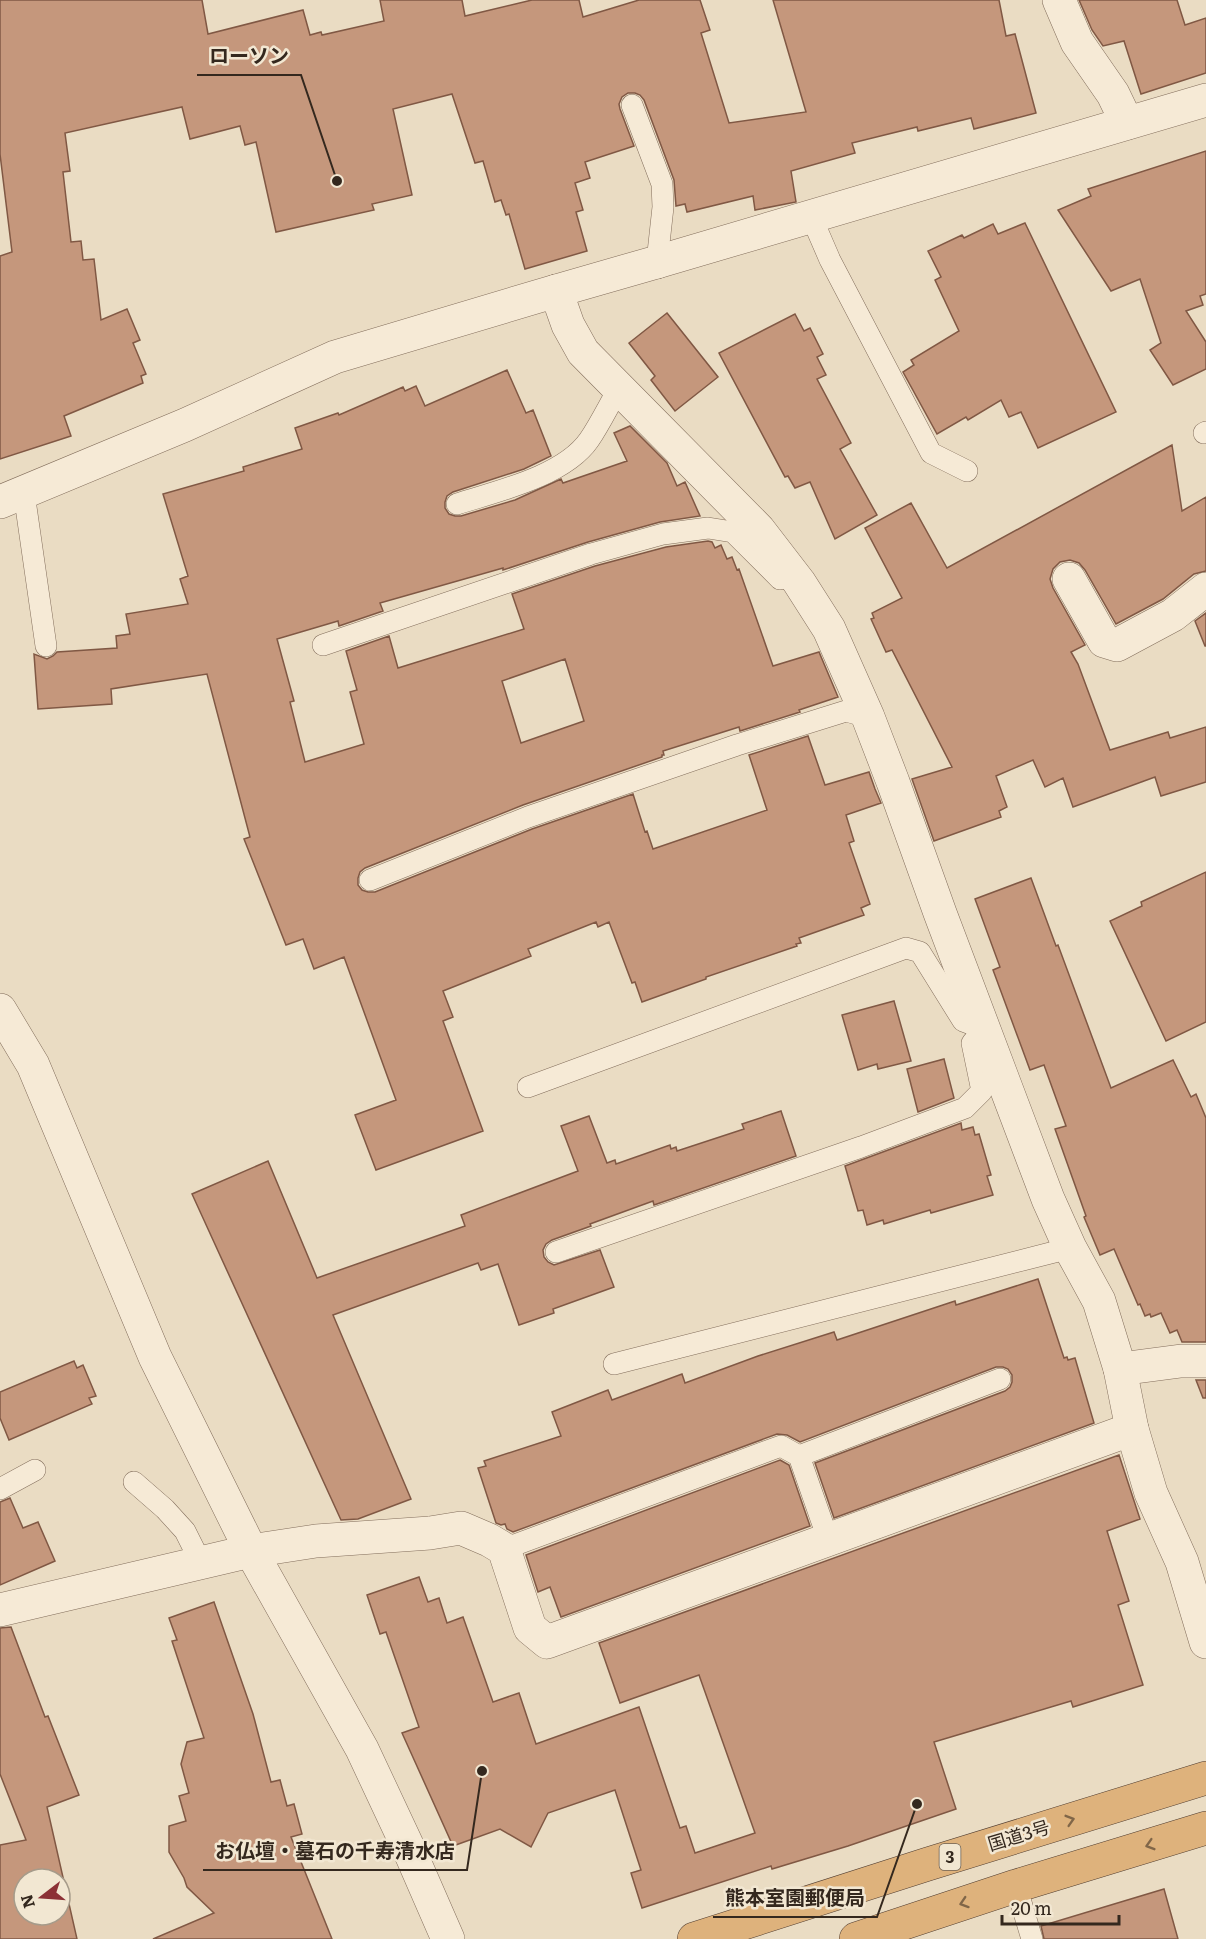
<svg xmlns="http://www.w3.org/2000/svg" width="1206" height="1939" font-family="Literata,'Noto Sans JP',serif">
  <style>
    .building { fill: #c5977c; stroke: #805844; stroke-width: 1.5; fill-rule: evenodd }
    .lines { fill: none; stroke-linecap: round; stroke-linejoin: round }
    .service-casing { stroke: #836e5c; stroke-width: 22 }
    .minor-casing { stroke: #836e5c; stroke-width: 34 }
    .tertiary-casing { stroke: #836e5c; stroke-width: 34 }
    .trunk-casing { stroke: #513d30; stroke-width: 34 }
    .service { stroke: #f6ead6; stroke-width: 21 }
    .minor { stroke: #f6ead6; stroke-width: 33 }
    .tertiary { stroke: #f6ead6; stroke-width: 33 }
    .trunk { stroke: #deb27c; stroke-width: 33 }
    .oneway { stroke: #806648 }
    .labels { text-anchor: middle; stroke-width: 5; stroke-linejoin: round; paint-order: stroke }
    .shield { fill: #f2e7d2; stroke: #6d6154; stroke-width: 1.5 }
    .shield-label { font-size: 16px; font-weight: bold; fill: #34281e }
    .street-label { font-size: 18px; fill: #34281e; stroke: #f2e7d2 }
    .leader { fill: none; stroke: #34281e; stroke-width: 2 }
    .callout-dot { fill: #34281e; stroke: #f2e7d2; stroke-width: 2 }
    .callout-label { font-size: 20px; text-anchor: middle; font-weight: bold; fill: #34281e; stroke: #f2e7d2; stroke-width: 5; stroke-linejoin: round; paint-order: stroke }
  </style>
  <rect width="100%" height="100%" fill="#eadcc3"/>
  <g class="building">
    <polygon points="0,0 202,0 208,34 303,10 310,35 321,32 322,35 384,21 380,0 462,0 465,16 532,0 579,0 583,17 639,0 700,0 710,30 701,33 729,123 806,112 773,0 999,0 1006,36 1015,34 1036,113 974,129 971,118 918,131 917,127 852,143 855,153 791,171 796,202 755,210 753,196 687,212 685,204 676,206 674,180 644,100 640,95 635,93 628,93 622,97 619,104 620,109 634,146 585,162 590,178 575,183 583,210 576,212 587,251 525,269 509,214 506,215 501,200 495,202 483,161 475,163 452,94 393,109 412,195 372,204 374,210 276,232 256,142 245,145 240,126 190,139 182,107 65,133 70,171 63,172 71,242 81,241 83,260 94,259 101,320 127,309 140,340 133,343 146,374 141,376 143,383 64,416 71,436 0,459 0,256 12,252 0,154"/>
    <polygon points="1079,0 1177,0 1185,25 1206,18 1206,73 1141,94 1124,41 1103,46 1092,30"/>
    <polygon points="1206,151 1206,294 1200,296 1203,305 1186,311 1206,342 1206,369 1173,385 1150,350 1161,343 1140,279 1111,291 1058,210 1091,196 1088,189"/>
    <polygon points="1025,223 1116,412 1038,448 1021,412 1009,417 1001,400 968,420 966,417 937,434 903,372 914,365 911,360 959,331 935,280 941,277 928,251 962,235 964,238 993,224 998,234"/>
    <polygon points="667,313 718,377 675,411 651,380 655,376 629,343"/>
    <polygon points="795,314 804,331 810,328 823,354 817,357 826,375 817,379 851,443 840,449 877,515 835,539 810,482 795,488 788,476 785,477 719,353"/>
    <path d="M507,370L526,413L533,410L551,456L524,469L453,492L447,496L445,502V508L449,514L455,516H461L515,500L561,479L563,483L627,461L614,433L630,426L667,463L677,486L685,482L700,516L660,522L588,542L503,570V568L380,603L383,611L339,626L338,621L277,639L294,701L290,702L305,762L364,744L350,692L357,690L346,651L389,636L398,668L524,629L512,594L595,566L666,547L708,541L712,542L715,548L721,545L727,559L732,557L737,570L739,569L773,666L819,652L838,697L799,710L800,712L740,731L739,727L663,751L664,755H662V757L523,805L365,868L360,872L358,878V885L362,890L368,892H375L532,829L633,794L645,832L647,831L653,849L767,810L749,755L808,736L825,785L869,772L875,789L881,803L846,815L854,841L849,843L870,904L861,908L864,915L799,938L801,943L796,944L797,946L706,977V979L642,1002L635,982L632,983L609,922L598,927L596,922L528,949L531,956L443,991L453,1017L443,1021L483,1131L376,1170L355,1115L396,1100L344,957L314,969L303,939L286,945L244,839L250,837L207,674L111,689L112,704L38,709L34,654L47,659L53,656L57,652L117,648L116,636L130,634L126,614L188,604L180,579L188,576L163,494L244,471L243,467L302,449L295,428L338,413L339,415L403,387L405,391L416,386L425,406ZM565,659L584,721L521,743L502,681Z"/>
    <polygon points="1172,445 1182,511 1206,497 1206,571 1194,574 1163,599 1116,624 1085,570 1079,563 1070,560 1060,562 1053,569 1050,579 1053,588 1085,645 1071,652 1078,664 1110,750 1168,732 1170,738 1206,727 1206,782 1161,796 1155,777 1073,807 1063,778 1045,787 1033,760 996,776 1007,807 999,811 1001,817 934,841 912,779 952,767 892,650 886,652 871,619 874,618 872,613 902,598 865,528 911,503 947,568"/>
    <polygon points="1206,613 1206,646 1205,646 1195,621"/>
    <polygon points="1206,872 1206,1022 1166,1041 1110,921 1142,906 1141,902"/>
    <polygon points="1031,878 1056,946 1058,945 1111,1088 1173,1060 1191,1097 1196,1094 1206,1118 1206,1342 1182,1342 1177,1330 1170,1333 1161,1313 1151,1317 1150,1314 1145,1316 1140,1304 1138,1305 1114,1249 1100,1255 1084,1217 1086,1216 1055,1129 1066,1126 1044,1065 1030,1070 993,970 1000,967 975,899"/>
    <polygon points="894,1001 911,1061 878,1069 877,1064 858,1070 842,1015"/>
    <polygon points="944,1059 954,1098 918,1112 907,1069"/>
    <polygon points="781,1111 796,1156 654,1205 653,1201 590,1224 591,1226 552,1240 546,1244 543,1250 544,1257 548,1262 554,1265 600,1250 614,1287 553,1309 554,1313 519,1325 498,1264 481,1270 478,1263 333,1315 411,1499 358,1519 341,1520 192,1194 268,1161 317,1278 465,1226 461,1215 578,1171 561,1126 589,1116 607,1163 615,1160 616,1164 670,1145 671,1149 676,1147 677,1151 744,1129 742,1124"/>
    <polygon points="961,1123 962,1130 973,1127 975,1135 979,1134 991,1175 987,1176 993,1195 931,1213 930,1210 884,1224 883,1220 867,1225 863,1210 858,1211 845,1166"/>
    <polygon points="1038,1279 1064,1358 1067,1357 1068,1360 1075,1358 1094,1423 834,1518 815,1463 1005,1391 1010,1387 1012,1382 1012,1375 1008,1369 1003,1367 996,1367 800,1442 787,1435 777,1434 513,1532 507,1529 505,1524 501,1525 496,1523 478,1468 486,1466 484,1461 561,1436 552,1412 608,1390 612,1400 682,1374 685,1383 758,1356 834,1332 837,1340 955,1301 956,1305"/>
    <polygon points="74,1361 77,1368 83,1365 96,1396 89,1398 92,1404 9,1440 0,1418 0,1392"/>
    <polygon points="1196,1380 1206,1380 1206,1398 1203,1398"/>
    <polygon points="1119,1455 1140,1519 1107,1531 1129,1601 1118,1605 1143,1685 1073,1707 1071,1701 934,1742 956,1809 848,1846 772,1869 771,1866 642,1908 631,1873 641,1870 615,1790 548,1813 531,1847 500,1829 453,1846 402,1733 419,1727 386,1632 380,1634 367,1595 419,1577 428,1602 439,1598 447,1623 463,1617 493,1702 519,1693 536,1744 639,1707 680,1828 686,1826 695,1853 755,1833 699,1675 620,1703 599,1643"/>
    <polygon points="780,1460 789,1465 810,1526 561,1617 550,1587 538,1592 526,1555"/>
    <polygon points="10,1498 23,1528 38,1522 55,1561 0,1585 0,1502"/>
    <polygon points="214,1602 253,1714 271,1782 280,1780 287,1806 294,1804 302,1834 291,1837 332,1939 153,1939 214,1913 187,1887 184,1878 169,1852 169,1826 186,1821 179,1796 189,1793 181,1764 187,1742 204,1738 172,1641 177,1640 169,1618"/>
    <path d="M11,1627L45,1717L48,1716L79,1795L47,1807L77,1939H0V1845L26,1840L0,1774V1628ZM24,1879H60V1915H24Z"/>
    <polygon points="1164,1889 1178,1939 1044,1939 1041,1926"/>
  </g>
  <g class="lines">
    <defs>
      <g id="service">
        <polyline points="632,105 662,184 663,207 657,262"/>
        <polyline points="811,216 830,260 931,453 967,471"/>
        <polyline points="1204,433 1206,432"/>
        <polyline points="24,493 46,646"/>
        <path d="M457,504C498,491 564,476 589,440C600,424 609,405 619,388"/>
        <polyline points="323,645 591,554 663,534 708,528 733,532 780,579"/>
        <polyline points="370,880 528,817 737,745 846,711 868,717"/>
        <polyline points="528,1087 906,948 920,952 963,1021 984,1029 972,1043 982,1091 965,1108 861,1147 556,1252"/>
        <polyline points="614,1364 1070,1248"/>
        <polyline points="799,1456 1000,1379"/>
        <polyline points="134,1482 165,1509 185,1531 201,1563"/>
        <polyline points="0,1489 35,1470"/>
        <polyline points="504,1549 781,1446 799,1456 828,1539"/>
        <polyline points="1016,1886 1032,1939"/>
      </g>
      <g id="minor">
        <polyline points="1059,0 1077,42 1113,94 1127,123"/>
        <polyline points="657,262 1206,100"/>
        <polyline points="0,502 185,425 335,357 556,291 568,325 583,352 759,530 799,582 829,629 868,717 893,782 940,913 1048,1199 1070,1248 1099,1301 1120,1369 1132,1429 1151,1493 1182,1562 1206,1642"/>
        <polyline points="1069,579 1104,641 1117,645 1173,615 1206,589"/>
        <polyline points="1120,1369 1181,1361 1206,1361"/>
        <polyline points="0,1610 251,1551 316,1541 430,1533 461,1528 489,1540 504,1549 530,1628 547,1642 1132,1429"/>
      </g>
      <g id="tertiary">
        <polyline points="556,291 657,262"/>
        <polyline points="0,1010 33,1065 155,1357 251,1551 362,1749 407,1845 448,1939"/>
      </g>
      <g id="trunk">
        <polyline points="694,1939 928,1864 1206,1778"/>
        <polyline points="856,1939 1016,1886 1206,1828"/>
      </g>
    </defs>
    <use href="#service" class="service-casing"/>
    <use href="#minor" class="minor-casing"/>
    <use href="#tertiary" class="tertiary-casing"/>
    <use href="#trunk" class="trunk-casing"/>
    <use href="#service" class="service"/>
    <use href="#minor" class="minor"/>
    <use href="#tertiary" class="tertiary"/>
    <use href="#trunk" class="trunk"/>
  </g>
  <defs><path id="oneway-chevron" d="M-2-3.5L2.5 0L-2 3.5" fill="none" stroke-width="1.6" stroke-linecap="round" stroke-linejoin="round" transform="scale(1.5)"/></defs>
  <g class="oneway">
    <use href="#oneway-chevron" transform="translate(1070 1820) rotate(-17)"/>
    <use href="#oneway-chevron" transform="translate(1150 1845) rotate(163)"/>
    <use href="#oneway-chevron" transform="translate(964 1903) rotate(162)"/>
  </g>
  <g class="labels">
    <rect class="shield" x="939.5" y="1844" width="21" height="26" rx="4.5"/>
    <g class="shield-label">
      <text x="950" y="1863">3</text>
    </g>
    <g class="street-label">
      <text transform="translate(1019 1836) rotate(-17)" y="6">国道3号</text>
    </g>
  </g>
  <path class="leader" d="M337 181L301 75H197M482 1771L467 1870H203M917 1804L877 1917H713"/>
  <g class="callout-dot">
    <circle cx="337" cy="181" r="6"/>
    <circle cx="482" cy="1771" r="6"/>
    <circle cx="917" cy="1804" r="6"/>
  </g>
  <g class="callout-label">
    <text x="249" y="63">ローソン</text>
    <text x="335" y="1858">お仏壇・墓石の千寿清水店</text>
    <text x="795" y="1905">熊本室園郵便局</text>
  </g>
  <g transform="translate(42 1897) rotate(253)"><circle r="28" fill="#f2e7d2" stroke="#a69b8a" stroke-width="1.5"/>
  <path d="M0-4.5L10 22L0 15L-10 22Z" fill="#8c3136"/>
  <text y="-9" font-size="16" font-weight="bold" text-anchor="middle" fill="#34281e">N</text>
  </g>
  <path d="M1002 1915v9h117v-9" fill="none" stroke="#34281e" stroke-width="3"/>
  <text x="1011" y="1915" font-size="18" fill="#34281e" stroke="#f2e7d2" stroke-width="4.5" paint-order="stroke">20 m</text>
</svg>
